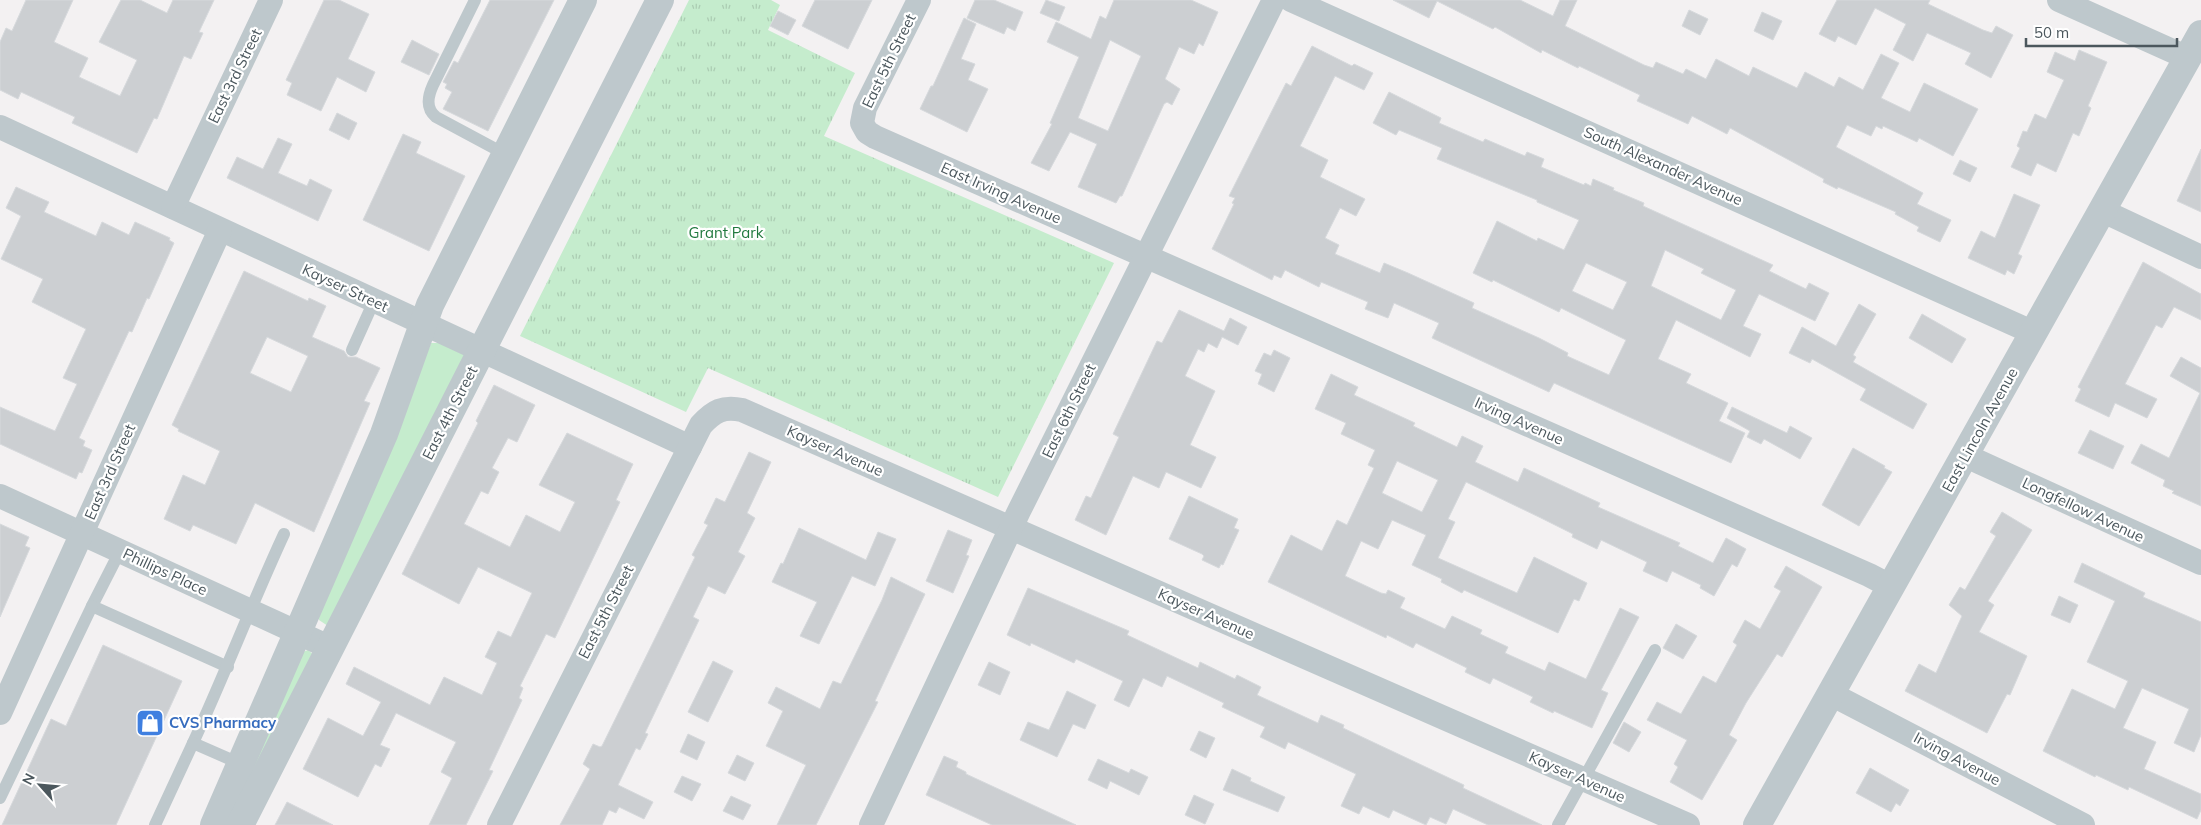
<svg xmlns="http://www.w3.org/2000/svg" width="2201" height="825" font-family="Mulish,sans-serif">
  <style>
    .green { fill: #c5eccd }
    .park { fill: url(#park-tufts) }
    .building { fill: #cccfd2; stroke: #d6d9dc; fill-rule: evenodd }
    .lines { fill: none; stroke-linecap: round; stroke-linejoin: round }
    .service { stroke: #bec8cc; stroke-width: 12 }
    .minor { stroke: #bec8cc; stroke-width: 24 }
    .tertiary { stroke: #bec8cc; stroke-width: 28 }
    .labels { text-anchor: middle; stroke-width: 4.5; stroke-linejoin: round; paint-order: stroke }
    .street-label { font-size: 15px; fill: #4b575d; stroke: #fff }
    .park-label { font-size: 15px; fill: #20793e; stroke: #fff }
    .shop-label { font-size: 15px; font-weight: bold; fill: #366cbe; stroke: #fff; text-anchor: start }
  </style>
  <defs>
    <pattern id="park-tufts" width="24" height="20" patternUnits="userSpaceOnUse" patternTransform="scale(1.25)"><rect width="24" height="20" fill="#c5eccd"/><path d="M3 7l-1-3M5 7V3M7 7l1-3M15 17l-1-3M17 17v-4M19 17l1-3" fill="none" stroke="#abccb2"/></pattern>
  </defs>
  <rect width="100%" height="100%" fill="#f3f1f2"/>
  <g class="green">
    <polygon points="431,343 440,343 466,355 328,626 319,620 319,616 373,492"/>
    <polygon points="308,650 315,656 224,825 303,652"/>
  </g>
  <polygon class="park" points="689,0 771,0 780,5 768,30 855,73 824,136 1114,263 998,497 708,368 686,412 520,336"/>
  <g class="building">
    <polygon points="26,0 73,0 54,42 88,58 79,77 120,96 137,60 99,42 121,0 140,0 167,13 173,0 214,0 199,32 203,33 191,59 184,56 157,119 154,118 137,153 72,123 75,117 21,92 18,99 0,90 0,42 6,28 12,31"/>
    <polygon points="324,0 339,0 369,14 348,59 375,72 366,92 337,77 321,111 287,95 292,83 286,80"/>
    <polygon points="490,0 554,0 488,131 443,109 452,92 445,88 447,84 443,82 454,61 458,63"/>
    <polygon points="815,0 872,0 848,49 802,26"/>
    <polygon points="975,0 994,0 1023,12 1015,31 1007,27 1004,34 967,18"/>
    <polygon points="1046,0 1065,7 1059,21 1040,13"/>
    <path d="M1114,0H1191L1218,12L1203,46L1199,43L1194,54L1179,47L1165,79L1180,89L1172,105L1167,102L1164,104L1122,196H1120L1116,203L1078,187L1097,144L1070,132L1049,171L1031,163L1052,124L1050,123L1079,57L1047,42L1056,22L1091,39L1100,16L1106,19ZM1110,40L1141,56L1108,131L1078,118Z"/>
    <polygon points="1393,0 1520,0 1553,16 1560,0 1577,0 1565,26 1644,65 1653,68 1656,62 1683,74 1686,69 1706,79 1716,59 1749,76 1753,67 1797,88 1805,72 1834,87 1839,77 1863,90 1881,54 1899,63 1881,98 1910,112 1924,83 1978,109 1953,156 1919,138 1917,142 1883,126 1882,129 1876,126 1871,136 1847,125 1836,147 1923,193 1917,204 1951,220 1940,242 1917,231 1919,227 1895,214 1896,212 1838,187 1837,189 1823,182 1824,179 1730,128 1727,134 1692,116 1688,124 1637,101 1640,95 1579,66 1578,68 1542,50 1541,53 1495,27 1493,29 1437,1 1429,18"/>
    <polygon points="1837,0 1930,0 1928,4 1983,30 1992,33 1996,26 2013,35 1991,78 1965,64 1971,53 1927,33 1913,61 1893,50 1906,24 1875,8 1856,45 1838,36 1835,42 1819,34"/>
    <polygon points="1689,10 1708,19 1700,35 1682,26"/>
    <polygon points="778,11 796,20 788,35 770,26"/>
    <polygon points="1762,12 1782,21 1773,40 1754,31"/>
    <polygon points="964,18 976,24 961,59 975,64 968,80 988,89 967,132 920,109 931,86 933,86"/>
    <polygon points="412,40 439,54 429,75 401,62"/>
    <path d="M1312,46L1352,66L1354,64L1373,73L1364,90L1335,76L1300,146L1328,160L1320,177L1365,199L1356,216L1340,208L1325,238L1339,245L1335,254L1380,273L1384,263L1408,273L1474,303L1472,308L1539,338L1568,353L1567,356L1609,375L1626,340L1561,308L1559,312L1493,280L1492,282L1473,273L1497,221L1537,241L1538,238L1564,250L1579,220L1537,202V200L1437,159L1442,148L1399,130L1396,135L1373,123L1389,92L1441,118L1439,123L1483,142L1485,139L1525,156L1527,152L1544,159L1541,167L1584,185L1585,183L1591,186L1593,179L1614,188L1613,190L1644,203L1643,206L1773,265L1769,271L1806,289L1809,283L1829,293L1815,321L1759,294L1743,326L1761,334L1750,357L1676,320L1658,359L1691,374L1686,383L1728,403L1719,421L1745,433L1731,463L1554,383L1549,392L1432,338L1439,323L1394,303L1388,318L1365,309L1368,302L1321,282L1319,287L1285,270L1281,278L1274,275L1272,280L1212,249L1234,204L1232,203L1235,198L1229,196L1286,83L1291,86ZM1665,250L1704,269L1701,273L1736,290L1721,320L1651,286ZM1586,263L1627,282L1613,310L1572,291Z"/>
    <polygon points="2079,50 2107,62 2088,106 2091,108 2079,136 2073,133 2056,172 2037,163 2031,176 2011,167 2020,148 2017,146 2023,131 2027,132 2035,114 2046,119 2064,80 2047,72 2055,52 2075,61"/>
    <polygon points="337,113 357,123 349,140 329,130"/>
    <polygon points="403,134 421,142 416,153 465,176 429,251 363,220"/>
    <polygon points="278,138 292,144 278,173 307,186 310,179 332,190 318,221 227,178 237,157 263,169"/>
    <polygon points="2201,149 2201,212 2177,201"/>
    <polygon points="1960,160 1977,168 1970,182 1953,174"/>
    <polygon points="16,187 49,202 44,212 96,236 102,222 129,235 135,222 170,238 169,240 174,243 149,299 147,298 132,332 129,331 79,438 85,441 83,446 92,450 82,473 79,472 76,479 0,444 0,407 55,431 77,384 63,378 86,329 32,302 43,279 1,259 21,216 6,208"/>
    <polygon points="2014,194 2040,205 2018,254 2022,256 2014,274 2007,270 2005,275 1968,258 1981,231 1995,238"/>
    <polygon points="2143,262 2201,294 2201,320 2174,307 2162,328 2156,325 2125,384 2157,399 2147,418 2115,403 2109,417 2075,401 2081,389 2078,387"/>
    <path d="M244,271L308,301L309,298L326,306L312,337L344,351L348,357H356L380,368L364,401L370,403L314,532L255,503L236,544L193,525L190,531L164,519L183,475L205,485L220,451L178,431L179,429L172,425ZM267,337L308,356L291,392L250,373Z"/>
    <polygon points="1859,304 1876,314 1853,355 1856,357 1853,362 1927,404 1913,429 1860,400 1866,389 1812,359 1810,363 1789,353 1802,327 1836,346"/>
    <polygon points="1179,310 1224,331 1230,318 1247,327 1238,345 1222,337 1217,348 1208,343 1204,352 1198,349 1185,376 1215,391 1190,445 1216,457 1201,488 1166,472 1159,488 1133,476 1106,535 1075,520 1086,496 1091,498 1119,437 1113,434 1157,341 1162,343"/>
    <polygon points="1922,314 1966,339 1952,363 1909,338"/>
    <polygon points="1274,350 1290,358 1274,392 1258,384 1262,374 1255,371 1264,353 1271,356"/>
    <polygon points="2181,357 2201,368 2201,506 2172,493 2174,491 2163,486 2165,480 2131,463 2141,444 2169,458 2200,393 2170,376"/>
    <path d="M1331,374L1358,387L1354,395L1415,423L1413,426L1457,447L1462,436L1483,446L1475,462L1518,482L1524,468L1600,503L1598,507L1680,543L1678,546L1713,563L1726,538L1746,549L1737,567L1732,564L1714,596L1700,588L1701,585L1672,571L1667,582L1643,571L1647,562L1601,540L1597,549L1572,537L1573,534L1541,518L1466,482L1448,519L1455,522L1438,558L1517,593L1534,557L1587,583L1579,601L1574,599L1558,633L1464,590L1462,593L1441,582L1442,579L1412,565L1426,535L1392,520L1378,549L1361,541L1345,576L1381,593L1386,594L1388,590L1405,598L1400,608L1445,629L1452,616L1482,630L1480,634L1508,647L1505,653L1545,671L1549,662L1586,679L1620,608L1639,617L1601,690L1608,693L1592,728L1554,711L1553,713L1530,702L1533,697L1493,678L1490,684L1465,672L1467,668L1416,643L1413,648L1387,635L1386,638L1268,582L1291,535L1322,551L1337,520L1347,525L1374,468L1368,465L1375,450L1341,434L1346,423L1315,409ZM1397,461L1438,480L1422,512L1382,493Z"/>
    <polygon points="494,385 535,405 517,442 508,438 492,468 499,472 488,494 481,491 464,524 510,547 526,515 560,532 575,502 539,485 567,433 633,464 616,500 620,502 555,638 546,634 520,686 523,688 519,698 522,700 489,770 493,771 466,825 429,825 452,778 441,772 456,742 396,713 380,745 390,749 381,767 375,764 358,797 303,769 328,718 363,736 381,702 346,684 354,667 430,705 444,677 482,695 497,663 485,657 498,631 511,637 532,593 478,567 459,604 402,574 478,423 476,421"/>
    <polygon points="1732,407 1787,433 1790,426 1812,438 1800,459 1764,439 1761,444 1747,437 1750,431 1727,418"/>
    <polygon points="2090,430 2124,446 2113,469 2078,453"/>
    <polygon points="1853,448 1885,466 1884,468 1892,472 1859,526 1822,505"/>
    <polygon points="749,452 771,462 747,513 755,518 738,552 745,556 725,594 708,586 693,617 699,620 645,733 648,734 640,750 636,748 618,785 653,802 644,819 619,807 616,813 609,810 602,825 560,825 590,769 583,764 593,744 600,747 602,746 695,557 692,555 708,525 704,523 716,498 725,502"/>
    <polygon points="1189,496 1238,519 1234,528 1239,530 1223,565 1221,564 1219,568 1202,560 1204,556 1202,554 1169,539"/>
    <polygon points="2002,512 2032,530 1988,601 1994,605 1979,632 2027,656 2010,695 2007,694 1987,733 1905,691 1919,664 1936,673 1962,616 1949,605 1960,587 1965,590 1996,536 1990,532"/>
    <polygon points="0,524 29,537 25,546 30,548 0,617"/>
    <polygon points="799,528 866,560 878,532 896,539 875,586 852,576 819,644 800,636 817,602 772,582 781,563 783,564"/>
    <polygon points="948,530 972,540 966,555 969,556 953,593 926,581"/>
    <polygon points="2082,563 2145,593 2143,597 2201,622 2201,735 2194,752 2174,743 2189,709 2142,688 2123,728 2156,742 2144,769 2201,794 2201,810 2197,819 2129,787 2128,790 2096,775 2095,777 2043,751 2072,689 2115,709 2128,681 2087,662 2115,601 2074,582"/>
    <polygon points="1786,566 1822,587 1782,657 1777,654 1746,703 1729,735 1737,740 1702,800 1670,782 1678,767 1674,764 1687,740 1647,720 1657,702 1681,714 1703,676 1716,683 1737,645 1733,642 1745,620 1760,629 1781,591 1774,587"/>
    <polygon points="891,577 925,594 875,701 878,702 816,825 777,825 806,765 766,746 783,711 768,703 776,687 820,709 833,681 841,684 882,600"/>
    <polygon points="1028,588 1129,631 1127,635 1198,668 1200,662 1235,679 1237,675 1261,687 1257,695 1318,723 1321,715 1344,725 1343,728 1464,785 1463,788 1542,825 1488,825 1453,809 1446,824 1430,817 1426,825 1393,810 1389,818 1363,806 1359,814 1341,806 1356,774 1288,742 1285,749 1260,737 1265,727 1222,707 1224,703 1167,676 1162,687 1143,678 1129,707 1114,700 1123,681 1076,659 1074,663 1031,643 1030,646 1007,635"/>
    <polygon points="2059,596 2078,605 2070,623 2051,615"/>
    <polygon points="1676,624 1697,636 1683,659 1663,648"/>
    <polygon points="103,645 182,681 116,825 2,825 51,719 66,726"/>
    <polygon points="713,661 733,671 708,722 688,712"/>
    <polygon points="989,662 1010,672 1000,695 978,685"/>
    <polygon points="1067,691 1096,705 1085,729 1073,724 1057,757 1020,740 1028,722 1049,730"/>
    <polygon points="1624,722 1641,732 1629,752 1613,743"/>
    <polygon points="1199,731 1215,738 1206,758 1190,750"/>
    <polygon points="688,734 705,742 697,760 680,752"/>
    <polygon points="737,755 754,763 745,781 728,773"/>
    <polygon points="944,756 958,762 956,767 966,772 966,774 1076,825 992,825 926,795"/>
    <polygon points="1098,759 1129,773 1131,769 1148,777 1139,795 1110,781 1107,789 1088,780"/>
    <polygon points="1870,768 1909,790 1900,806 1896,803 1891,812 1856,793"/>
    <polygon points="1232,769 1251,778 1250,781 1285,797 1278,812 1223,790"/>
    <polygon points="682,776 701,784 692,801 674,792"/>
    <polygon points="1194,795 1214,804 1205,824 1185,815"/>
    <polygon points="731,796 751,805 743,820 723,811"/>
    <polygon points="287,802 333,825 275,825"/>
  </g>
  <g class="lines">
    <g class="service">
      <path d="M475,0L433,85C428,96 425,108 436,117L505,154"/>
      <polyline points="352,350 374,301"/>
      <polyline points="120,551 92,606 228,667"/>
      <path d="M193,743C225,674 252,603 284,534"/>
      <polyline points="0,798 92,606"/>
      <polyline points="155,825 193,743 241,764"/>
      <polyline points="1558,825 1655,650"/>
    </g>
    <g class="minor">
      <polyline points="919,0 865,108 862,123 867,132 875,137 1869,575 1892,587"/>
      <polyline points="1291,0 2034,333"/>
      <polyline points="2059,0 2188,58"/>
      <polyline points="0,127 690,447"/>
      <polyline points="173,207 271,0"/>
      <polyline points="2103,211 2201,257"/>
      <polyline points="1966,456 2201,563"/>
      <polyline points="0,496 331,648"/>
      <polyline points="1831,694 2083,825"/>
      <polyline points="0,713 220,230"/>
      <path d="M499,825L701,425C714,411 723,406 742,410L1688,825"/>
      <polyline points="871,825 1019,511 1274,0"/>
    </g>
    <g class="tertiary">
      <polyline points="214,825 384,434 430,305 583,0"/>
      <polyline points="240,825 660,0"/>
      <polyline points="1757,825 2201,34"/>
    </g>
  </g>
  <defs>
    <symbol id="shop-square" viewBox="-11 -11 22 22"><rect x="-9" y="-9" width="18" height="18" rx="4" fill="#3f7fe0" stroke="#fff"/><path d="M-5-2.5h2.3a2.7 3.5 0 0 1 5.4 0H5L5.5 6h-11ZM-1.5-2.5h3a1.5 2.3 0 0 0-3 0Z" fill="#fff"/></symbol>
  </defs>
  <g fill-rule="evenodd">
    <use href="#shop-square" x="134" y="707" width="32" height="32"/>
  </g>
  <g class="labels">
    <g class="street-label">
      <text transform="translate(889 61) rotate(-64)" y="5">East 5th Street</text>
      <text transform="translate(235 76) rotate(-64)" y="5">East 3rd Street</text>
      <text transform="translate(1663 166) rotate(24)" y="5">South Alexander Avenue</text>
      <text transform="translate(1001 193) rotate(24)" y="5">East Irving Avenue</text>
      <text transform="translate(345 288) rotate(25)" y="5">Kayser Street</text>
      <text transform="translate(1069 411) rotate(-64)" y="5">East 6th Street</text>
      <text transform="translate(450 413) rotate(-63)" y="5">East 4th Street</text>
      <text transform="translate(1519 421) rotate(24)" y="5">Irving Avenue</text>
      <text transform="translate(1980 430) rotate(-61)" y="5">East Lincoln Avenue</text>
      <text transform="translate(835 451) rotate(24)" y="5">Kayser Avenue</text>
      <text transform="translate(110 472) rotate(-66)" y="5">East 3rd Street</text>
      <text transform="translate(2083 510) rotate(25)" y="5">Longfellow Avenue</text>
      <text transform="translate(165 572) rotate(25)" y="5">Phillips Place</text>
      <text transform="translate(606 612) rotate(-63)" y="5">East 5th Street</text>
      <text transform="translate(1206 614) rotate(24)" y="5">Kayser Avenue</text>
      <text transform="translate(1957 759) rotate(28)" y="5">Irving Avenue</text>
      <text transform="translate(1577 777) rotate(24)" y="5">Kayser Avenue</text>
    </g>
    <g class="park-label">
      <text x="726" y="238">Grant Park</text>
    </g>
    <g class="shop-label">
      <text x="169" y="728">CVS Pharmacy</text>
    </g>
  </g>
  <g transform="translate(40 785) rotate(297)" stroke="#ffffff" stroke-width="4" paint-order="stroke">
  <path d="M0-4L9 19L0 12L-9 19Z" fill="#4b575d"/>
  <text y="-8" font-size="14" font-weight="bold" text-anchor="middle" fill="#4b575d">N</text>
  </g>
  <path d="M2026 38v8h151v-8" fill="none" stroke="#4b575d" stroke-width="2.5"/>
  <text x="2034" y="38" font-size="15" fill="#4b575d" stroke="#ffffff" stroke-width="4" paint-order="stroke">50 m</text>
</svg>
